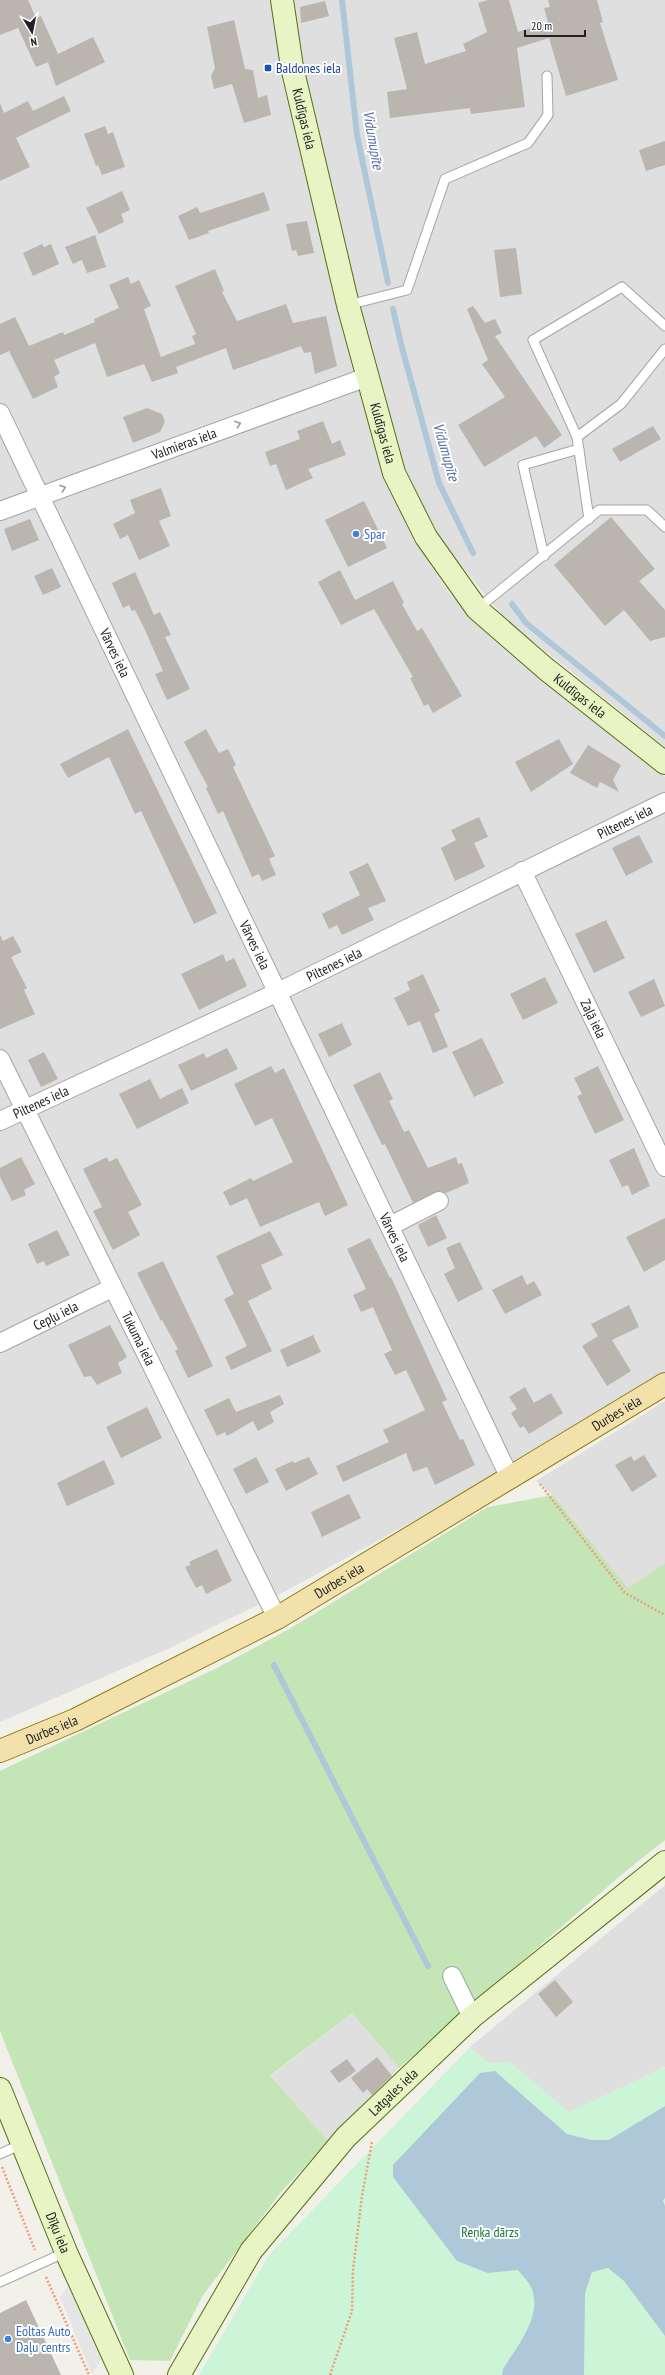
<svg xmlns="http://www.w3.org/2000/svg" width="665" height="2375" font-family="'PT Sans Narrow',sans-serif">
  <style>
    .residential { fill: #dfdfdf }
    .grass { fill: #c4e5b5 }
    .park { fill: #ccf5d7 }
    .parking { fill: #e5e5e5 }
    .water { fill: #afc8d9 }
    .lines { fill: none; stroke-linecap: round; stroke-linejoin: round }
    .stream { stroke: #afc8d9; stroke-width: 6 }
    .building { fill: #bab6af }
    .lane-casing { stroke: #a5a5a5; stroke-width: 11 }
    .street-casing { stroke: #a5a5a5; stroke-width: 20 }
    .secondary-casing { stroke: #547011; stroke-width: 24 }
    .primary-casing { stroke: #8f7c10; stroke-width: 24 }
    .path { stroke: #ec9e7f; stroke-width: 2.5; stroke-dasharray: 2 2; stroke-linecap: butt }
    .lane { stroke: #fff; stroke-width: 9 }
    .street { stroke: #fff; stroke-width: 18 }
    .secondary { stroke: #e9f4c4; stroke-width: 22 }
    .primary { stroke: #f3e1ac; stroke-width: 22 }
    .oneway { stroke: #9b9b9b }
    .transit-dot { fill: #1a4fb4; stroke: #fff; stroke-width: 1.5 }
    .shop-dot { fill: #3f7fe0; stroke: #fff; stroke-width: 1.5 }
    .labels { text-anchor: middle; stroke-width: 4; stroke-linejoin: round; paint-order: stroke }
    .transit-label { font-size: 14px; fill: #164399; stroke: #fff; text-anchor: start }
    .street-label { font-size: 14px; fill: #212121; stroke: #fff }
    .shop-label { font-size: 14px; fill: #366cbe; stroke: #fff; text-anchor: start }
    .park-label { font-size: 14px; fill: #187732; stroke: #fff }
    .water-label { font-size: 15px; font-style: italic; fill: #5770a8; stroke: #fff }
  </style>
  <rect width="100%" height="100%" fill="#f1f0e9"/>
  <g class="residential">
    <polygon points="0,0 272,0 282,79 361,397 390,489 421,550 448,592 480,624 665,777 665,1373 516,1465 282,1593 170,1648 0,1722"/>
    <polygon points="292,0 665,0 665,747 503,617 434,532 401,462 362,321 303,81"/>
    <polygon points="665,1401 665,1563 628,1588 553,1495 536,1481"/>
    <polygon points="665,1885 665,2067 569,2113 510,2063 488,2063 470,2047"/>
    <polygon points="352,2013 399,2068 328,2141 270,2077"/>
  </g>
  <polygon class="grass" points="553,1495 628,1588 665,1563 665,1840 627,1870 399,2068 352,2013 270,2076 328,2141 282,2191 203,2295 170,2361 130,2360 0,2031 0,1771 215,1669 291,1628 488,1507"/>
  <polygon class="park" points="470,2047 488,2063 510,2062 569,2112 665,2067 665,2375 199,2375 269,2255"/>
  <polygon class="parking" points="70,2283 102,2359 92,2374 60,2297"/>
  <path class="water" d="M495,2071L567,2134L591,2140H609L665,2106V2198L663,2200L665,2206V2336L624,2281L608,2268L592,2272L585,2293L584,2375H502L503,2369C516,2348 544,2315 531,2287C528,2281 522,2275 518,2270L488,2273L457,2261L393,2177V2165L480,2073Z"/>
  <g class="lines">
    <g class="stream">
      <polyline points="342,0 357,135 388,283"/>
      <polyline points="393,309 401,344 439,483 473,553"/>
      <polyline points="512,604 526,623 665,736"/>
      <polyline points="274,1665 428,1966"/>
    </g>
  </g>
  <g class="building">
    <polygon points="0,0 28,0 36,18 41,16 58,54 93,37 105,62 56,86 48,62 36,67 18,28 0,35"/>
    <polygon points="488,0 509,0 518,32 548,22 544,8 550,7 548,0 597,0 603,22 600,23 618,80 566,96 549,38 517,48 525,107 471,114 470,108 390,118 387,92 407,89 394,38 417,32 425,64 466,51 463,44 487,32 478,3"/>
    <polygon points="325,1 329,16 301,23 300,7"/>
    <polygon points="234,20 245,69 253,70 258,98 267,95 271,115 244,123 232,84 214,89 211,76 215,68 207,27"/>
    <polygon points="64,96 71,111 16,138 30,167 0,181 0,103 4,113 28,101 33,111"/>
    <polygon points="105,126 108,134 113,132 125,167 102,175 98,165 96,166 84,134"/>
    <polygon points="665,141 665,165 646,171 639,150"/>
    <polygon points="122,191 130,210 121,214 124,222 99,234 86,208"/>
    <polygon points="264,192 270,210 208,231 209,233 189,240 178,216 197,207 200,213"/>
    <polygon points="307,221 314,253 298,256 296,250 292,251 286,224"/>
    <polygon points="95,235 106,267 87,273 82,260 73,264 65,247"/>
    <polygon points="42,244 44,247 51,244 59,264 33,276 23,253"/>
    <polygon points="516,248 522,294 500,297 494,250"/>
    <polygon points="215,269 224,291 222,292 237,321 286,304 293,323 326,316 337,366 315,374 311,352 304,353 301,346 233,370 226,348 176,367 178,373 152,382 144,364 107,377 95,343 54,360 60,373 54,377 58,387 33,399 9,351 0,355 0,324 15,317 29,346 63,332 64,335 95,322 94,319 119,308 109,285 128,277 131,284 139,280 151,306 144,309 161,357 195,344 192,336 196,334 175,286"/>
    <polygon points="473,306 485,323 495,319 502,333 495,336 562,435 544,448 536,436 484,467 458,425 505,397 482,364 488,360 467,309"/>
    <polygon points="147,408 162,414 165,422 160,432 133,443 123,417"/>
    <polygon points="323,421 332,444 340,440 346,455 308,469 313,478 286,490 276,464 270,466 265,452 300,439 297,431"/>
    <polygon points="653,426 661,439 620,462 612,449"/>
    <polygon points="161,488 171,516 159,521 170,546 139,560 128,535 120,539 113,524 135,513 130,500"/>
    <polygon points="364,501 387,548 348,567 325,520"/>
    <polygon points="611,517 655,569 639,581 665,610 665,637 650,641 624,610 605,626 554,565"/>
    <polygon points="30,519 39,540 12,551 4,529"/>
    <polygon points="52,568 61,587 43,595 34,576"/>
    <polygon points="340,570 355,600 393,581 404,603 402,604 417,631 422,628 462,696 433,713 428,704 424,706 410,678 413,677 374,609 341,625 318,582"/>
    <polygon points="135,572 154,615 160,612 171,635 165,637 190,689 167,700 155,674 163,671 145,630 135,610 132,611 129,605 123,608 112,583"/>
    <polygon points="128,729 217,913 194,924 141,811 135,814 109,757 68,778 60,764"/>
    <polygon points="206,729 219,753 228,749 236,765 233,767 275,856 269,859 276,875 262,881 259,874 252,877 223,811 218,814 206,788 208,787 184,742"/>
    <polygon points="559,739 573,764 531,792 515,762"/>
    <polygon points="588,745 621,765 613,780 619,792 600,782 597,788 570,773"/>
    <polygon points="479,817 488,837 474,843 485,867 455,881 441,848 456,840 451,830"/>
    <polygon points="639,835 653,862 626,876 612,848"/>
    <polygon points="368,863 386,901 368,908 374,920 342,935 337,925 329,929 322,914 360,895 349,872"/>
    <polygon points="606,920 625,958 594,973 575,934"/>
    <polygon points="0,935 3,941 13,936 22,952 11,957 27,988 24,990 35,1014 0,1029"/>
    <polygon points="223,954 226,962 234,958 247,986 199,1010 181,974"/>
    <polygon points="423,974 440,1011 434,1014 448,1047 433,1053 420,1021 408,1026 394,998 410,990 407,982"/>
    <polygon points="545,977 558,1003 523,1020 510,994"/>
    <polygon points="654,979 665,1006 641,1017 628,992"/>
    <polygon points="342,1023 352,1045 329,1057 318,1034"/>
    <polygon points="482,1038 504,1083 474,1097 452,1052"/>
    <polygon points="227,1048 238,1069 191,1091 178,1065 204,1053 206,1058"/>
    <polygon points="44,1052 58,1079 41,1087 28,1060"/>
    <polygon points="271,1066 275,1073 284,1068 348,1205 325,1216 319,1202 260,1227 247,1198 230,1206 223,1192 251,1178 253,1181 293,1162 272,1118 255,1126 234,1084"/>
    <polygon points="598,1066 624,1120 595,1134 577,1096 582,1094 574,1078"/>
    <polygon points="380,1072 393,1099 389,1101 404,1132 409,1130 428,1168 456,1157 458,1164 462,1163 469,1183 446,1193 440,1191 435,1192 413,1203 385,1144 382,1145 353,1085"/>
    <polygon points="150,1079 160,1099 182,1088 189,1103 137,1129 119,1094"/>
    <polygon points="634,1148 650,1186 632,1195 628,1185 622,1187 609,1160"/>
    <polygon points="21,1157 35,1184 24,1190 26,1195 12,1201 0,1177 0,1168"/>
    <polygon points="107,1157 109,1162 117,1158 142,1205 128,1212 140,1235 113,1250 93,1211 102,1207 83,1169"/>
    <polygon points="436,1215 447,1238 428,1247 418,1225"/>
    <polygon points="665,1218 665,1260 644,1272 626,1237"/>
    <polygon points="57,1230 70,1255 46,1266 44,1261 37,1264 28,1244"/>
    <polygon points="270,1231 283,1255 261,1265 272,1289 248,1301 272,1351 231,1370 225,1357 247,1346 224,1299 234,1294 216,1256"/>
    <polygon points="370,1238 390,1278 391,1277 447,1400 442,1402 460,1440 463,1439 475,1465 435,1485 427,1467 413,1472 406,1453 343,1482 336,1466 389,1442 383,1430 425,1410 406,1370 395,1375 384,1354 392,1350 373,1307 361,1312 353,1295 366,1289 347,1249"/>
    <polygon points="460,1242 483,1289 458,1302 444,1274 455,1268 446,1248"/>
    <polygon points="163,1261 213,1366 188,1378 175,1351 178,1349 162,1320 161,1321 137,1273"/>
    <polygon points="522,1275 527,1285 534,1281 542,1295 505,1314 492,1290"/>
    <polygon points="629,1305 639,1327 612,1340 631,1371 607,1386 582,1346 598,1336 591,1324"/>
    <polygon points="110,1325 127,1357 118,1363 122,1373 97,1385 91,1376 84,1377 68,1345"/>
    <polygon points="313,1335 321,1352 287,1367 280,1350"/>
    <polygon points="525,1387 534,1403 551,1393 563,1413 529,1434 524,1426 520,1428 511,1413 517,1409 509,1397"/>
    <polygon points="280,1395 284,1404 270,1412 274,1422 258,1431 253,1421 227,1436 225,1432 217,1436 204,1410 229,1398 236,1412"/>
    <polygon points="147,1407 162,1438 121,1458 106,1427"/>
    <polygon points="644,1455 657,1476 632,1492 615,1465 631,1456 634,1461"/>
    <polygon points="256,1457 269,1482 246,1494 233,1469"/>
    <polygon points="309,1457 318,1474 286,1491 275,1469 293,1461 294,1463"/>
    <polygon points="104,1460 115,1484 67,1506 57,1483"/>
    <polygon points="349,1494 361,1518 322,1537 311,1512"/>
    <polygon points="217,1549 232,1581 206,1594 202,1585 196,1588 185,1567 191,1565 189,1562"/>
    <polygon points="555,1980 573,2002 556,2017 538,1994"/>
    <polygon points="377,2057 392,2076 372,2095 367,2089 363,2093 351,2078"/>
    <polygon points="347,2059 356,2071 339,2083 330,2071"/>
    <polygon points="26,2300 61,2375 0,2375 0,2313"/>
  </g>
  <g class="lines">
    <defs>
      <g id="lane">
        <polyline points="348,305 407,290 445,179 528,143 548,115 547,76"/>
        <polyline points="577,437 621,404 665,349"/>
        <polyline points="589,519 577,437 533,340 622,287 665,326"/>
        <polyline points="544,556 523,465 579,449"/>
        <polyline points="477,609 599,510 647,510 665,527"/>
        <polyline points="0,2154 22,2144"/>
        <polyline points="0,2282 66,2252"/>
      </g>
      <g id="street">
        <path id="s1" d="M0,413L510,1478"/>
        <path id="s2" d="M0,511L367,377"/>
        <path id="s3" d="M522,871L665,1167"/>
        <path id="s4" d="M0,1059L277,1618"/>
        <path id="s5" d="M0,1121L278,992L665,802"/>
        <polyline points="390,1226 439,1201"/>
        <path id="s6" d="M0,1343L112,1288"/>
        <polyline points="452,1976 472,2017"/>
      </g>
      <g id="secondary">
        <path id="s7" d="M282,0L292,67L348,305L394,473L426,537L477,609L546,669L665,763"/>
        <path id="s8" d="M0,2089L66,2252L122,2375"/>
        <path id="s9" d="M179,2375L251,2251L346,2137L472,2017L665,1862"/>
      </g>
      <g id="primary">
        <path id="s10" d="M0,1751L75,1720L277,1618L665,1384"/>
      </g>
    </defs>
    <use href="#lane" class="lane-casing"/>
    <use href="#street" class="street-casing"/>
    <use href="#secondary" class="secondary-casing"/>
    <use href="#primary" class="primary-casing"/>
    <g class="path">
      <polyline points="540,1484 625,1593 665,1615"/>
      <polyline points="2,2167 35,2250"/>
      <polyline points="46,2277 89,2375"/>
      <polyline points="330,2375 352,2311 353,2270 362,2196 372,2142"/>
    </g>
    <use href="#lane" class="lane"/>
    <use href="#street" class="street"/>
    <use href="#secondary" class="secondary"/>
    <use href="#primary" class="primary"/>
  </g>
  <defs><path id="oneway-chevron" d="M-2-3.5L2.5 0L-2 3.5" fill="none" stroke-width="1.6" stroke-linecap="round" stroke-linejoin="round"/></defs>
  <g class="oneway">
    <use href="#oneway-chevron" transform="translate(238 424) rotate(-20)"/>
    <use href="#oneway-chevron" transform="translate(63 488) rotate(-20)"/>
  </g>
  <rect class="transit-dot" x="264" y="64" width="8" height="8" rx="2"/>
  <g class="shop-dot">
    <circle cx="356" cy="534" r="4"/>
    <circle cx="8" cy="2339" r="4"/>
  </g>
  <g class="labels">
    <g class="transit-label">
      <text x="276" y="73">Baldones iela</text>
    </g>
    <g class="street-label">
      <text dy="5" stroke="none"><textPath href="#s7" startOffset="121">Kuldīgas iela</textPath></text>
      <text dy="5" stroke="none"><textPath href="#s7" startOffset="445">Kuldīgas iela</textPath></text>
      <text dy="5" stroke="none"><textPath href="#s2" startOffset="196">Valmieras iela</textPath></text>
      <text dy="5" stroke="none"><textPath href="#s1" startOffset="266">Vārves iela</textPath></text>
      <text dy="5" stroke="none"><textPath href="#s7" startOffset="781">Kuldīgas iela</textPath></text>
      <text dy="5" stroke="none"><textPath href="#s5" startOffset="693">Piltenes iela</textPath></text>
      <text dy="5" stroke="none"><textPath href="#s1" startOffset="590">Vārves iela</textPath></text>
      <text dy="5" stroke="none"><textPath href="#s5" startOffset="369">Piltenes iela</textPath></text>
      <text dy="5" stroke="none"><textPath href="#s3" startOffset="164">Zaļā iela</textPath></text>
      <text dy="5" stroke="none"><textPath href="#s5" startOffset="45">Piltenes iela</textPath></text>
      <text dy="5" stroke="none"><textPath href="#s1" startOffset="914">Vārves iela</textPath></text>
      <text dy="5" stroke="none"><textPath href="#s6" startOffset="62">Cepļu iela</textPath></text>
      <text dy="5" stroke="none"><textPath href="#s4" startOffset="312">Tukuma iela</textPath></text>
      <text dy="5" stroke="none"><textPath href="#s10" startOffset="704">Durbes iela</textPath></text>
      <text dy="5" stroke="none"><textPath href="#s10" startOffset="380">Durbes iela</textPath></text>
      <text dy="5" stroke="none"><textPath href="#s10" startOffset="56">Durbes iela</textPath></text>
      <text dy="5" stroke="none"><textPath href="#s9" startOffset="357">Latgales iela</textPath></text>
      <text dy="5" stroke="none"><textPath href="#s8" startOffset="155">Dīķu iela</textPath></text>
    </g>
    <g class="shop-label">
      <text x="364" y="539">Spar</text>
      <text x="16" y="2336">Eoltas Auto<tspan x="16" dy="16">Daļu centrs</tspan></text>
    </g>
    <g class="park-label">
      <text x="490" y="2237">Reņķa dārzs</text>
    </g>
    <g class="water-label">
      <text transform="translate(373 140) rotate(80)" y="5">Vidumupīte</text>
      <text transform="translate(446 452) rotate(74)" y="5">Vidumupīte</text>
    </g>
  </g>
  <g transform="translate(32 32) rotate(170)" stroke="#ffffff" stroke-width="3" paint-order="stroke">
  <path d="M0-3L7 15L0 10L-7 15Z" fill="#212121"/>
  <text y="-6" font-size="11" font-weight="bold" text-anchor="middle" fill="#212121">N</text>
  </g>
  <path d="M525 30v6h60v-6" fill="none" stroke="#212121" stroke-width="2"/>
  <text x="531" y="30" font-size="12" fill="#212121" stroke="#ffffff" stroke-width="3" paint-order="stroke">20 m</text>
</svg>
